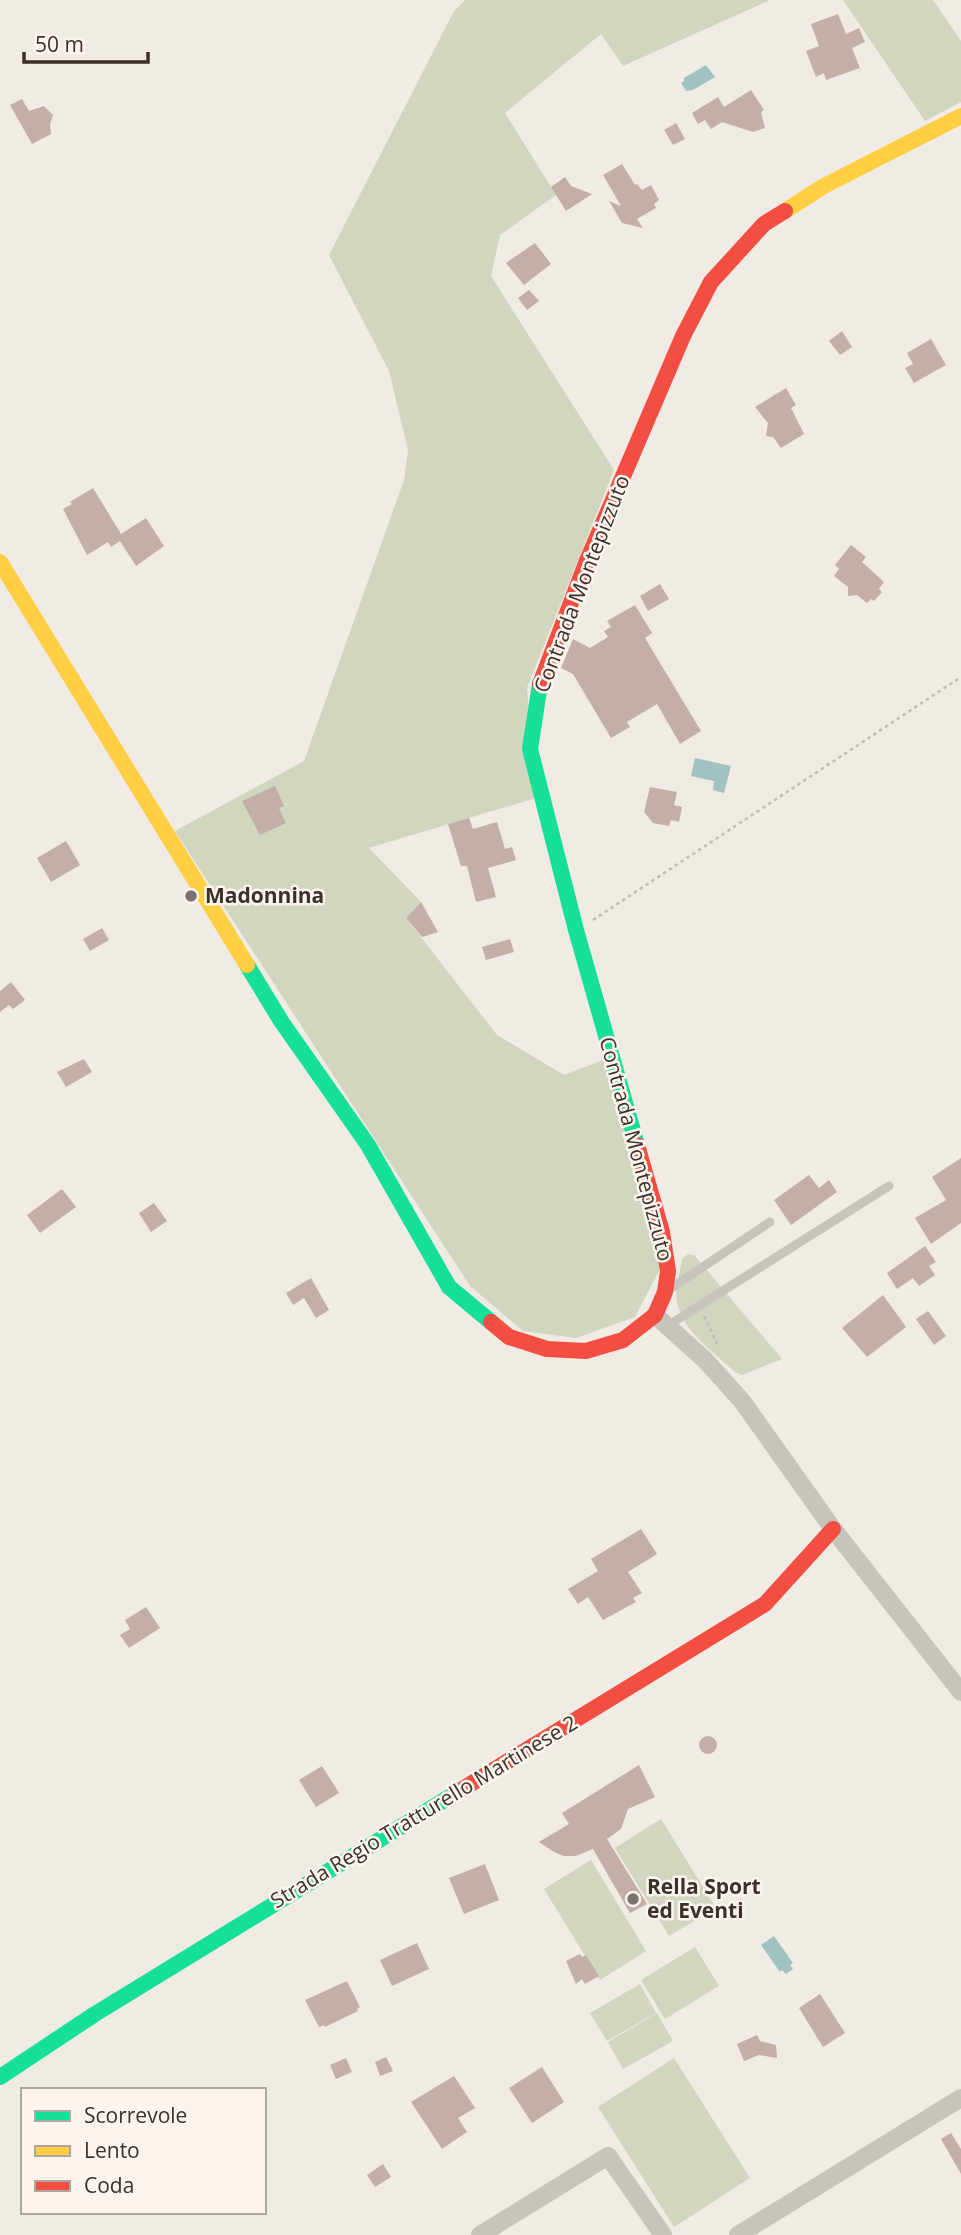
<svg xmlns="http://www.w3.org/2000/svg" width="961" height="2235" font-family="'Open Sans',sans-serif">
  <style>
    .green { fill: #d1d6bf }
    .water { fill: #a1c2c1 }
    .building { fill: #c3afa7 }
    .lines { fill: none; stroke-linecap: round; stroke-linejoin: round }
    .path { stroke: #c2bbb6; stroke-width: 2.5; stroke-dasharray: 3.5 3.5; stroke-linecap: butt }
    .lane { stroke: #c9c3be; stroke-width: 9 }
    .street { stroke: #c9c3be; stroke-width: 18 }
    .fast { stroke: #16e098; stroke-width: 16 }
    .slow { stroke: #ffcf43; stroke-width: 16 }
    .jam { stroke: #f24e42; stroke-width: 16 }
    .poi-dot { fill: #7a716c; stroke: #fbf5ee; stroke-width: 2.5 }
    .labels { text-anchor: middle; stroke-width: 5; stroke-linejoin: round; paint-order: stroke }
    .street-label { font-size: 21px; fill: #3b302b; stroke: #fbf5ee }
    .poi-label { font-size: 21px; font-weight: bold; fill: #3b302b; stroke: #fbf5ee; text-anchor: start }
  </style>
  <rect width="100%" height="100%" fill="#f0ebe5"/>
  <g class="green">
    <polygon points="465,0 770,0 623,66 601,34 505,113 556,195 500,235 491,276 614,470 527,688 536,798 369,848 421,902 406,918 497,1035 564,1075 608,1058 661,1267 635,1317 576,1338 523,1331 470,1286 175,831 304,761 404,480 408,450 389,371 329,255 454,11"/>
    <polygon points="843,0 933,0 961,41 961,102 925,121"/>
    <path d="M688,1254L694,1255L782,1359L742,1375L735,1372C715,1353 682,1331 677,1302C674,1288 680,1273 682,1259Z"/>
    <polygon points="661,1819 716,1908 669,1936 615,1848"/>
    <polygon points="591,1860 646,1951 600,1980 544,1889"/>
    <polygon points="695,1947 719,1986 665,2019 641,1980"/>
    <polygon points="640,1984 656,2013 607,2041 590,2013"/>
    <polygon points="657,2013 673,2041 623,2069 608,2042"/>
    <polygon points="674,2058 750,2178 674,2227 598,2107"/>
  </g>
  <g class="water">
    <polygon points="706,65 715,77 693,90 686,91 681,83 684,81 684,78"/>
    <polygon points="695,758 731,766 724,793 713,790 714,781 691,776"/>
    <polygon points="774,1936 793,1963 790,1965 793,1969 786,1974 782,1970 780,1972 761,1945"/>
  </g>
  <g class="building">
    <polygon points="838,14 846,34 859,28 865,42 852,48 860,68 826,80 824,73 816,77 806,51 819,46 811,24"/>
    <polygon points="751,90 764,110 761,112 765,128 753,132 722,122 711,129 705,120 698,124 692,113 718,97 724,107"/>
    <polygon points="22,99 29,111 44,106 53,115 50,125 51,134 32,144 10,105"/>
    <polygon points="676,123 685,139 673,145 664,130"/>
    <polygon points="622,164 635,185 637,184 642,190 651,185 659,200 654,204 656,208 637,219 643,228 622,223 609,201 621,206 603,175"/>
    <polygon points="565,177 571,186 592,194 566,211 551,187"/>
    <polygon points="535,243 551,264 524,285 506,263"/>
    <polygon points="529,290 539,301 527,310 518,298"/>
    <polygon points="842,331 852,347 840,355 829,341"/>
    <polygon points="931,339 946,365 914,383 905,368 913,364 907,353"/>
    <polygon points="786,388 796,405 791,408 804,434 781,448 773,437 766,436 768,423 755,407"/>
    <polygon points="93,488 121,534 146,518 164,546 136,566 120,541 111,547 108,542 87,555 63,509 72,504 70,502"/>
    <polygon points="851,545 866,557 862,562 884,582 879,589 882,592 874,601 871,599 867,603 857,595 848,596 848,587 834,576 839,569 835,565"/>
    <polygon points="660,584 669,599 648,611 640,596"/>
    <polygon points="635,605 652,633 645,638 701,731 680,744 657,704 627,722 630,727 611,738 573,674 561,668 573,639 590,648 608,637 604,631 611,627 607,621"/>
    <polygon points="275,786 284,806 279,808 286,823 260,835 242,801"/>
    <polygon points="650,787 677,792 674,805 682,807 679,822 671,820 669,826 653,823 644,812"/>
    <polygon points="469,818 473,829 497,822 505,849 512,847 516,860 488,868 496,897 476,902 467,866 461,866 448,824"/>
    <polygon points="66,841 80,865 51,882 37,858"/>
    <polygon points="421,902 438,932 422,937 406,918"/>
    <polygon points="102,928 109,940 90,951 83,939"/>
    <polygon points="510,939 514,952 486,960 482,947"/>
    <polygon points="11,982 25,1000 13,1009 9,1005 0,1012 0,991"/>
    <polygon points="84,1059 92,1072 66,1087 57,1072"/>
    <polygon points="961,1158 961,1223 931,1244 915,1218 946,1200 932,1177"/>
    <polygon points="809,1175 819,1188 829,1180 837,1192 791,1225 774,1200"/>
    <polygon points="62,1189 76,1207 40,1233 27,1215"/>
    <polygon points="154,1203 167,1221 151,1232 139,1213"/>
    <polygon points="925,1246 936,1262 929,1266 935,1275 919,1286 913,1278 897,1289 887,1273"/>
    <polygon points="311,1278 329,1310 316,1318 304,1298 293,1305 286,1293"/>
    <polygon points="883,1295 906,1327 867,1357 842,1328"/>
    <polygon points="928,1311 946,1336 934,1345 916,1319"/>
    <polygon points="641,1529 657,1554 628,1572 642,1593 633,1598 636,1602 603,1620 588,1597 578,1604 568,1589 598,1571 591,1559"/>
    <polygon points="146,1607 160,1628 129,1648 120,1635 130,1629 125,1620"/>
    <circle cx="708" cy="1745" r="9"/>
    <polygon points="639,1765 655,1797 628,1809 621,1829 607,1839 647,1904 630,1913 593,1849 576,1856 564,1856 554,1852 539,1842 569,1824 562,1813"/>
    <polygon points="322,1766 339,1793 316,1807 299,1780"/>
    <polygon points="485,1864 499,1900 464,1914 449,1878"/>
    <polygon points="417,1943 429,1969 392,1986 380,1960"/>
    <polygon points="580,1954 582,1957 586,1955 599,1976 585,1984 582,1979 576,1984 566,1961"/>
    <polygon points="347,1981 360,2007 357,2009 358,2011 325,2027 324,2025 319,2027 305,2000"/>
    <polygon points="820,1994 845,2033 823,2047 799,2008"/>
    <polygon points="757,2035 760,2041 776,2045 777,2058 759,2055 744,2061 737,2044"/>
    <polygon points="386,2057 393,2071 380,2076 375,2062"/>
    <polygon points="346,2058 352,2072 336,2079 330,2065"/>
    <polygon points="542,2067 564,2102 532,2123 509,2088"/>
    <polygon points="454,2076 475,2108 458,2118 467,2132 442,2149 411,2102"/>
    <polygon points="951,2133 961,2149 961,2174 941,2139"/>
    <polygon points="383,2164 391,2177 375,2187 367,2175"/>
  </g>
  <g class="lines">
    <g class="path">
      <polyline points="593,920 961,677"/>
      <polyline points="704,1316 719,1348"/>
    </g>
    <g class="lane">
      <polyline points="670,1289 770,1222"/>
      <polyline points="667,1326 889,1186"/>
    </g>
    <g class="street">
      <polyline points="655,1315 705,1360 742,1401 833,1529 961,1692"/>
      <polyline points="480,2235 608,2156 663,2235"/>
      <polyline points="738,2235 961,2098"/>
    </g>
    <g class="fast">
      <polyline points="540,684 530,749 576,930 637,1145"/>
      <polyline points="247,965 281,1021 368,1145 449,1287 491,1322"/>
      <polyline points="0,2077 95,2014 456,1793"/>
    </g>
    <g class="slow">
      <polyline points="785,211 824,186 961,116"/>
      <polyline points="0,562 247,965"/>
    </g>
    <g class="jam">
      <polyline points="540,684 586,563 683,336 711,282 764,224 785,211"/>
      <polyline points="491,1322 509,1337 547,1349 586,1351 623,1340 655,1315 665,1292 668,1271 662,1232 637,1145"/>
      <polyline points="456,1793 765,1604 833,1529"/>
    </g>
  </g>
  <g class="poi-dot">
    <circle cx="191" cy="896" r="7"/>
    <circle cx="633" cy="1899" r="7"/>
  </g>
  <g class="labels">
    <g class="street-label">
      <text transform="translate(582 584) rotate(-69)" y="7">Contrada Montepizzuto</text>
      <text transform="translate(636 1149) rotate(75)" y="7">Contrada Montepizzuto</text>
      <text transform="translate(424 1812) rotate(-31)" y="7">Strada Regio Tratturello Martinese 2</text>
    </g>
    <g class="poi-label">
      <text x="205" y="903">Madonnina</text>
      <text x="647" y="1894">Rella Sport<tspan x="647" dy="24">ed Eventi</tspan></text>
    </g>
  </g>
  <rect x="21" y="2088" width="245" height="126" fill="#fbf5ee" stroke="#aea6a0" stroke-width="2"/>
  <rect x="35" y="2111" width="35" height="10" fill="#16e098" stroke="#aea6a0" stroke-width="2"/>
  <text x="84" y="2123" font-size="21" fill="#3b302b">Scorrevole</text>
  <rect x="35" y="2146" width="35" height="10" fill="#ffcf43" stroke="#aea6a0" stroke-width="2"/>
  <text x="84" y="2158" font-size="21" fill="#3b302b">Lento</text>
  <rect x="35" y="2181" width="35" height="10" fill="#f24e42" stroke="#aea6a0" stroke-width="2"/>
  <text x="84" y="2193" font-size="21" fill="#3b302b">Coda</text>
  <path d="M24 52v10h124v-10" fill="none" stroke="#3b302b" stroke-width="3.5"/>
  <text x="35" y="52" font-size="21" fill="#3b302b" stroke="#fbf5ee" stroke-width="5" paint-order="stroke">50 m</text>
</svg>
